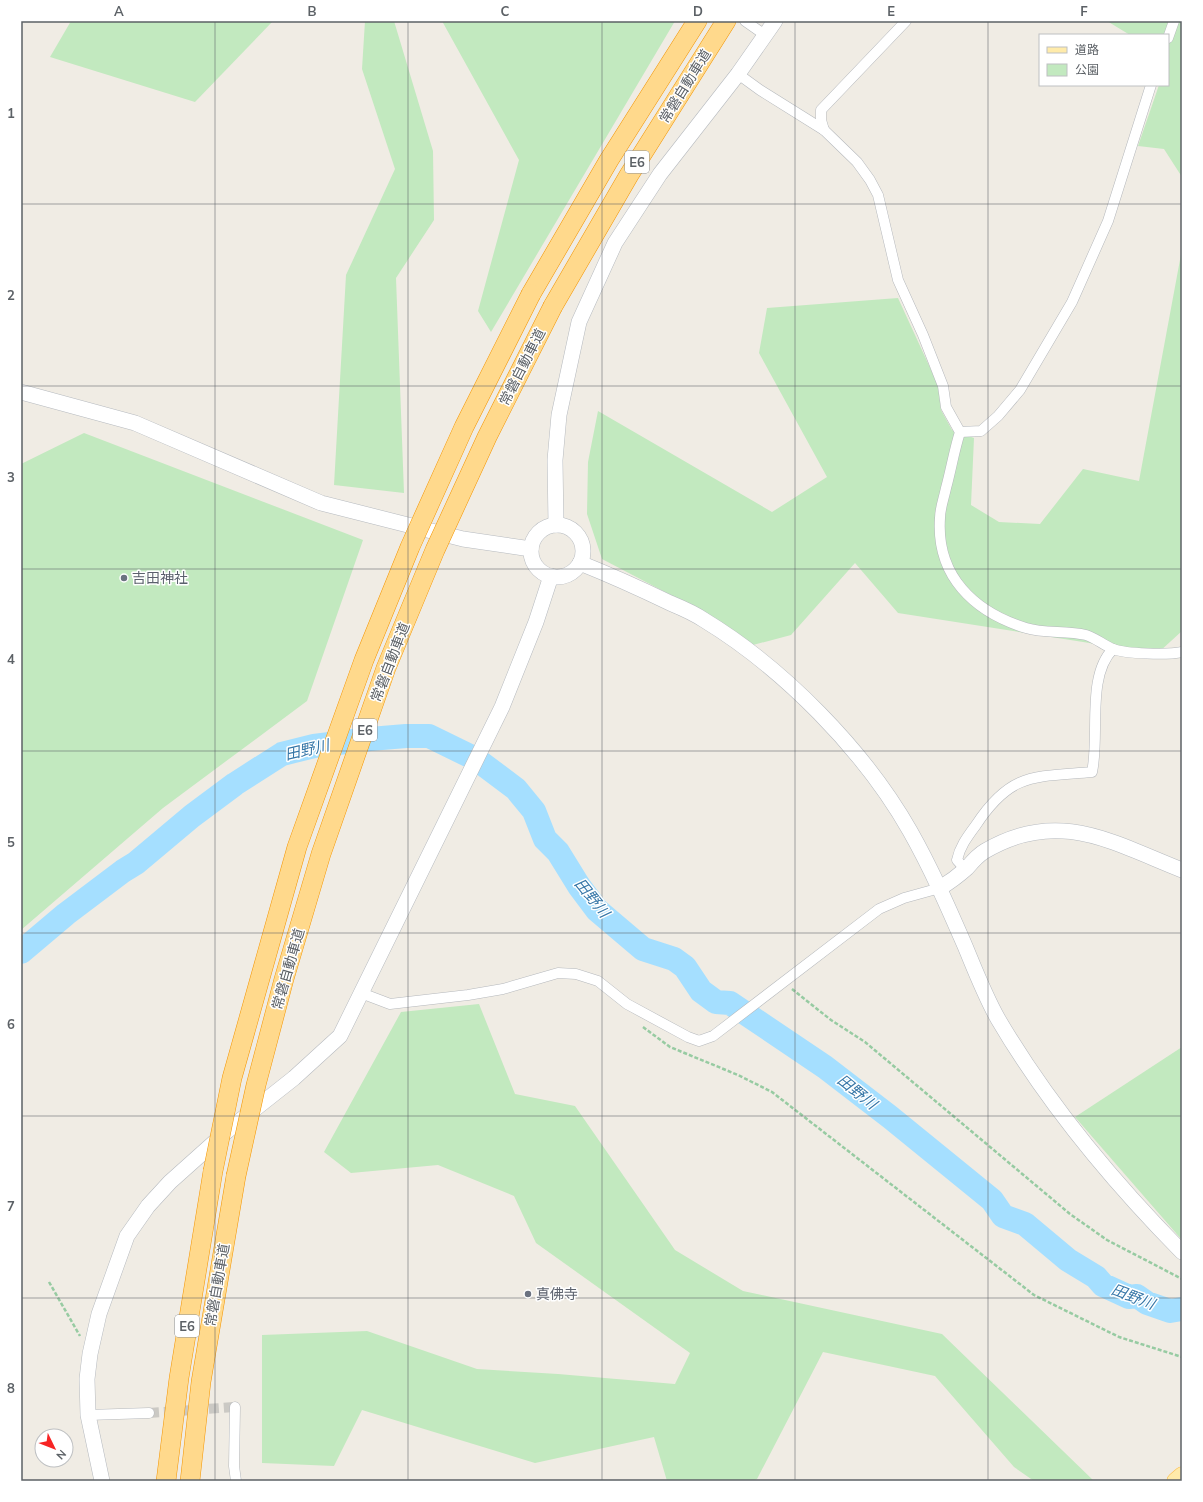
<svg xmlns="http://www.w3.org/2000/svg" width="1203" height="1502" font-family="Mulish,'Noto Sans JP',sans-serif">
  <style>
    .green { fill: #c2e9bf }
    .lines { fill: none; stroke-linecap: round; stroke-linejoin: round }
    .river { stroke: #a5dfff; stroke-width: 24 }
    .street-tunnel { stroke: #cbc9c4; stroke-width: 10; stroke-dasharray: 10 5; stroke-linecap: butt }
    .street-casing { stroke: #b5b8bc; stroke-width: 11 }
    .secondary-casing { stroke: #b6babf; stroke-width: 16 }
    .primary-casing { stroke: #fcbf51; stroke-width: 17 }
    .highway-casing { stroke: #f49500; stroke-width: 20 }
    .path { stroke: #97cba2; stroke-width: 2.5; stroke-dasharray: 4 2; stroke-linecap: butt }
    .street { stroke: #fff; stroke-width: 10 }
    .secondary { stroke: #fff; stroke-width: 15 }
    .primary { stroke: #ffebaa; stroke-width: 16 }
    .highway { stroke: #ffd98c; stroke-width: 19 }
    .highway-bridge-casing { stroke: #f49500; stroke-width: 20; stroke-linecap: butt }
    .highway-bridge { stroke: #ffd98c; stroke-width: 19 }
    .grid { fill: none; stroke: #5c6166; stroke-width: 1; stroke-opacity: 0.55 }
    .worship-dot { fill: #6b7280; stroke: #fff; stroke-width: 1.5 }
    .labels { text-anchor: middle; stroke-width: 3; stroke-linejoin: round; paint-order: stroke }
    .shield { fill: #fff; stroke: #8d9094; stroke-width: 1 }
    .shield-label { font-size: 13px; font-weight: bold; fill: #5c6166 }
    .street-label { font-size: 14px; fill: #5c6166; stroke: #fff }
    .worship-label { font-size: 14px; fill: #5b616d; stroke: #fff; text-anchor: start }
    .water-label { font-size: 15px; font-style: italic; fill: #3576a7; stroke: #fff }
    .neatline { fill: none; stroke: #5c6166; stroke-width: 1.5 }
    .grid-label { font-size: 13px; text-anchor: middle; font-weight: bold; fill: #5c6166 }
  </style>
  <rect width="100%" height="100%" fill="#f0ece4"/>
  <g class="green">
    <polygon points="71,21 273,21 195,102 50,57"/>
    <polygon points="365,21 394,21 433,151 434,220 396,278 404,493 334,485 346,275 395,169 362,69"/>
    <polygon points="442,21 675,21 491,332 478,311 519,160"/>
    <polygon points="1107,21 1182,21 1182,177 1164,149 1138,146 1159,85 1168,85 1168,35 1130,35"/>
    <polygon points="1182,249 1182,631 1159,652 1115,647 898,613 855,563 791,635 753,645 707,614 602,559 587,514 588,462 598,411 772,512 827,477 759,353 767,308 898,298 938,385 941,410 952,430 974,438 971,505 999,522 1040,524 1083,469 1139,481"/>
    <polygon points="84,433 363,540 307,701 163,808 21,930 21,464"/>
    <polygon points="479,1004 515,1094 575,1106 675,1250 743,1291 942,1334 1094,1481 1034,1481 1014,1467 935,1376 823,1352 757,1479 753,1481 667,1481 654,1437 535,1463 362,1410 334,1466 262,1463 262,1335 367,1331 477,1369 558,1374 675,1384 690,1353 536,1243 514,1196 438,1165 351,1173 324,1152 401,1012"/>
    <polygon points="1182,1047 1182,1240 1075,1117"/>
  </g>
  <g class="lines">
    <polyline class="river" points="21,952 66,914 123,871 136,863 192,816 235,784 282,754 314,746 370,739 406,736 429,736 476,759 516,789 534,811 545,839 558,852 579,886 597,910 643,949 674,959 685,967 701,991 716,1002 730,1003 825,1067 890,1117 992,1200 1003,1216 1025,1224 1068,1260 1096,1277 1103,1285 1129,1297 1137,1296 1147,1303 1170,1311 1182,1309"/>
    <polyline class="street-tunnel" points="149,1413 235,1407"/>
    <defs>
      <g id="street">
        <polyline points="745,21 765,35"/>
        <polyline points="1168,38 1174,21"/>
        <path d="M738,74L760,90L824,130L857,162L870,180L878,195L898,280L923,335L943,386L946,407L960,432C954,451 951,470 946,488C944,498 940,508 940,518C936,576 974,612 1026,628C1045,634 1066,630 1086,635C1096,638 1103,645 1113,649C1126,654 1168,655 1182,652"/>
        <polyline points="824,130 821,120 821,110 906,21"/>
        <polyline points="960,432 981,431 998,416 1020,390 1072,302 1108,221 1151,85"/>
        <path d="M965,869L957,860C960,846 968,836 976,825C1011,772 1034,777 1092,772C1100,736 1086,676 1113,649"/>
        <polyline points="361,993 390,1004 468,995 503,989 558,973 576,974 598,981 627,1004 688,1037 699,1041 713,1036 879,909 904,898 940,888"/>
        <polyline points="235,1407 234,1466 236,1481"/>
        <polyline points="88,1415 149,1413"/>
      </g>
      <g id="secondary">
        <polyline points="21,392 135,423 321,503 463,539 531,549"/>
        <polyline points="556,525 555,460 559,415 579,322 615,243 660,174 738,74 775,21"/>
        <circle cx="557" cy="551" r="26"/>
        <path d="M580,563C610,575 641,589 670,603C682,608 694,613 704,620C783,668 864,750 910,831C931,868 948,907 965,946C975,970 985,996 998,1019C1048,1104 1113,1182 1182,1252"/>
        <path d="M940,888C950,882 958,876 967,868C972,862 978,855 985,851C1058,808 1111,842 1182,870"/>
        <polyline points="102,1481 88,1415 87,1379 90,1354 99,1314 127,1236 148,1206 170,1182 227,1131 294,1078 340,1036 502,707 536,622 551,576"/>
      </g>
      <polyline id="primary" points="1175,1481 1182,1475"/>
      <g id="highway">
        <polyline points="531,294 609,160 697,21"/>
        <polyline points="553,306 629,175 726,21"/>
        <polyline points="166,1481 179,1378 213,1171"/>
        <polyline points="190,1481 201,1382 236,1176"/>
      </g>
    </defs>
    <use href="#street" class="street-casing"/>
    <use href="#secondary" class="secondary-casing"/>
    <use href="#primary" class="primary-casing"/>
    <use href="#highway" class="highway-casing"/>
    <g class="path">
      <polyline points="792,989 831,1020 865,1042 1070,1214 1107,1240 1182,1279"/>
      <polyline points="643,1027 670,1047 738,1075 772,1092 1034,1295 1119,1337 1182,1357"/>
      <polyline points="49,1282 80,1336"/>
    </g>
    <use href="#street" class="street"/>
    <use href="#secondary" class="secondary"/>
    <use href="#primary" class="primary"/>
    <use href="#highway" class="highway"/>
    <defs>
      <g id="highway-bridge">
        <polyline points="213,1171 232,1078 297,847 364,660 410,547 464,427 531,294"/>
        <polyline points="236,1176 256,1085 284,979 321,854 386,668 435,550 487,437 553,306"/>
      </g>
    </defs>
    <use href="#highway-bridge" class="highway-bridge-casing"/>
    <use href="#highway-bridge" class="highway-bridge"/>
  </g>
  <path class="grid" d="M215,21V1481M408,21V1481M602,21V1481M795,21V1481M988,21V1481M21,204H1182M21,386H1182M21,569H1182M21,751H1182M21,933H1182M21,1116H1182M21,1298H1182"/>
  <g class="worship-dot">
    <circle cx="124" cy="578" r="4"/>
    <circle cx="528" cy="1294" r="4"/>
  </g>
  <g class="labels">
    <g class="shield">
      <rect x="625" y="151" width="24" height="22" rx="3"/>
      <rect x="353" y="719" width="24" height="22" rx="3"/>
      <rect x="175" y="1315" width="24" height="22" rx="3"/>
    </g>
    <g class="shield-label">
      <text x="637" y="167">E6</text>
      <text x="365" y="735">E6</text>
      <text x="187" y="1331">E6</text>
    </g>
    <g class="street-label">
      <text transform="translate(685 86) rotate(-58)" y="5">常磐自動車道</text>
      <text transform="translate(522 367) rotate(-63)" y="5">常磐自動車道</text>
      <text transform="translate(390 662) rotate(-69)" y="5">常磐自動車道</text>
      <text transform="translate(288 969) rotate(-74)" y="5">常磐自動車道</text>
      <text transform="translate(217 1285) rotate(-80)" y="5">常磐自動車道</text>
    </g>
    <g class="worship-label">
      <text x="132" y="583">吉田神社</text>
      <text x="536" y="1299">真佛寺</text>
    </g>
    <g class="water-label">
      <text transform="translate(307 750) rotate(-13)" y="5">田野川</text>
      <text transform="translate(592 898) rotate(51)" y="5">田野川</text>
      <text transform="translate(857 1092) rotate(39)" y="5">田野川</text>
      <text transform="translate(1133 1297) rotate(21)" y="5">田野川</text>
    </g>
  </g>
  <rect width="1203" height="1502" fill="none" stroke="#ffffff" stroke-width="44"/>
  <rect x="1039" y="34" width="130" height="52" fill="#ffffff" stroke="#bec0c2"/>
  <rect x="1047" y="47" width="20" height="6" fill="#ffebaa" stroke="#bec0c2"/>
  <text x="1075" y="54" font-size="12" fill="#5c6166">道路</text>
  <rect x="1047" y="64" width="20" height="12" fill="#c2e9bf" stroke="#bec0c2"/>
  <text x="1075" y="74" font-size="12" fill="#5c6166">公園</text>
  <g transform="translate(54 1448) rotate(133)"><circle r="19" fill="#ffffff" stroke="#bec0c2"/>
  <path d="M0-3L7 15L0 10L-7 15Z" fill="#f72424"/>
  <text y="-6" font-size="11" font-weight="bold" text-anchor="middle" fill="#5c6166">N</text>
  </g>
  <rect x="22" y="22" width="1159" height="1458" class="neatline"/>
  <g class="grid-label">
    <text x="119" y="16">A</text>
    <text x="312" y="16">B</text>
    <text x="505" y="16">C</text>
    <text x="698" y="16">D</text>
    <text x="891" y="16">E</text>
    <text x="1084" y="16">F</text>
    <text x="11" y="118">1</text>
    <text x="11" y="300">2</text>
    <text x="11" y="482">3</text>
    <text x="11" y="664">4</text>
    <text x="11" y="847">5</text>
    <text x="11" y="1029">6</text>
    <text x="11" y="1211">7</text>
    <text x="11" y="1393">8</text>
  </g>
</svg>
